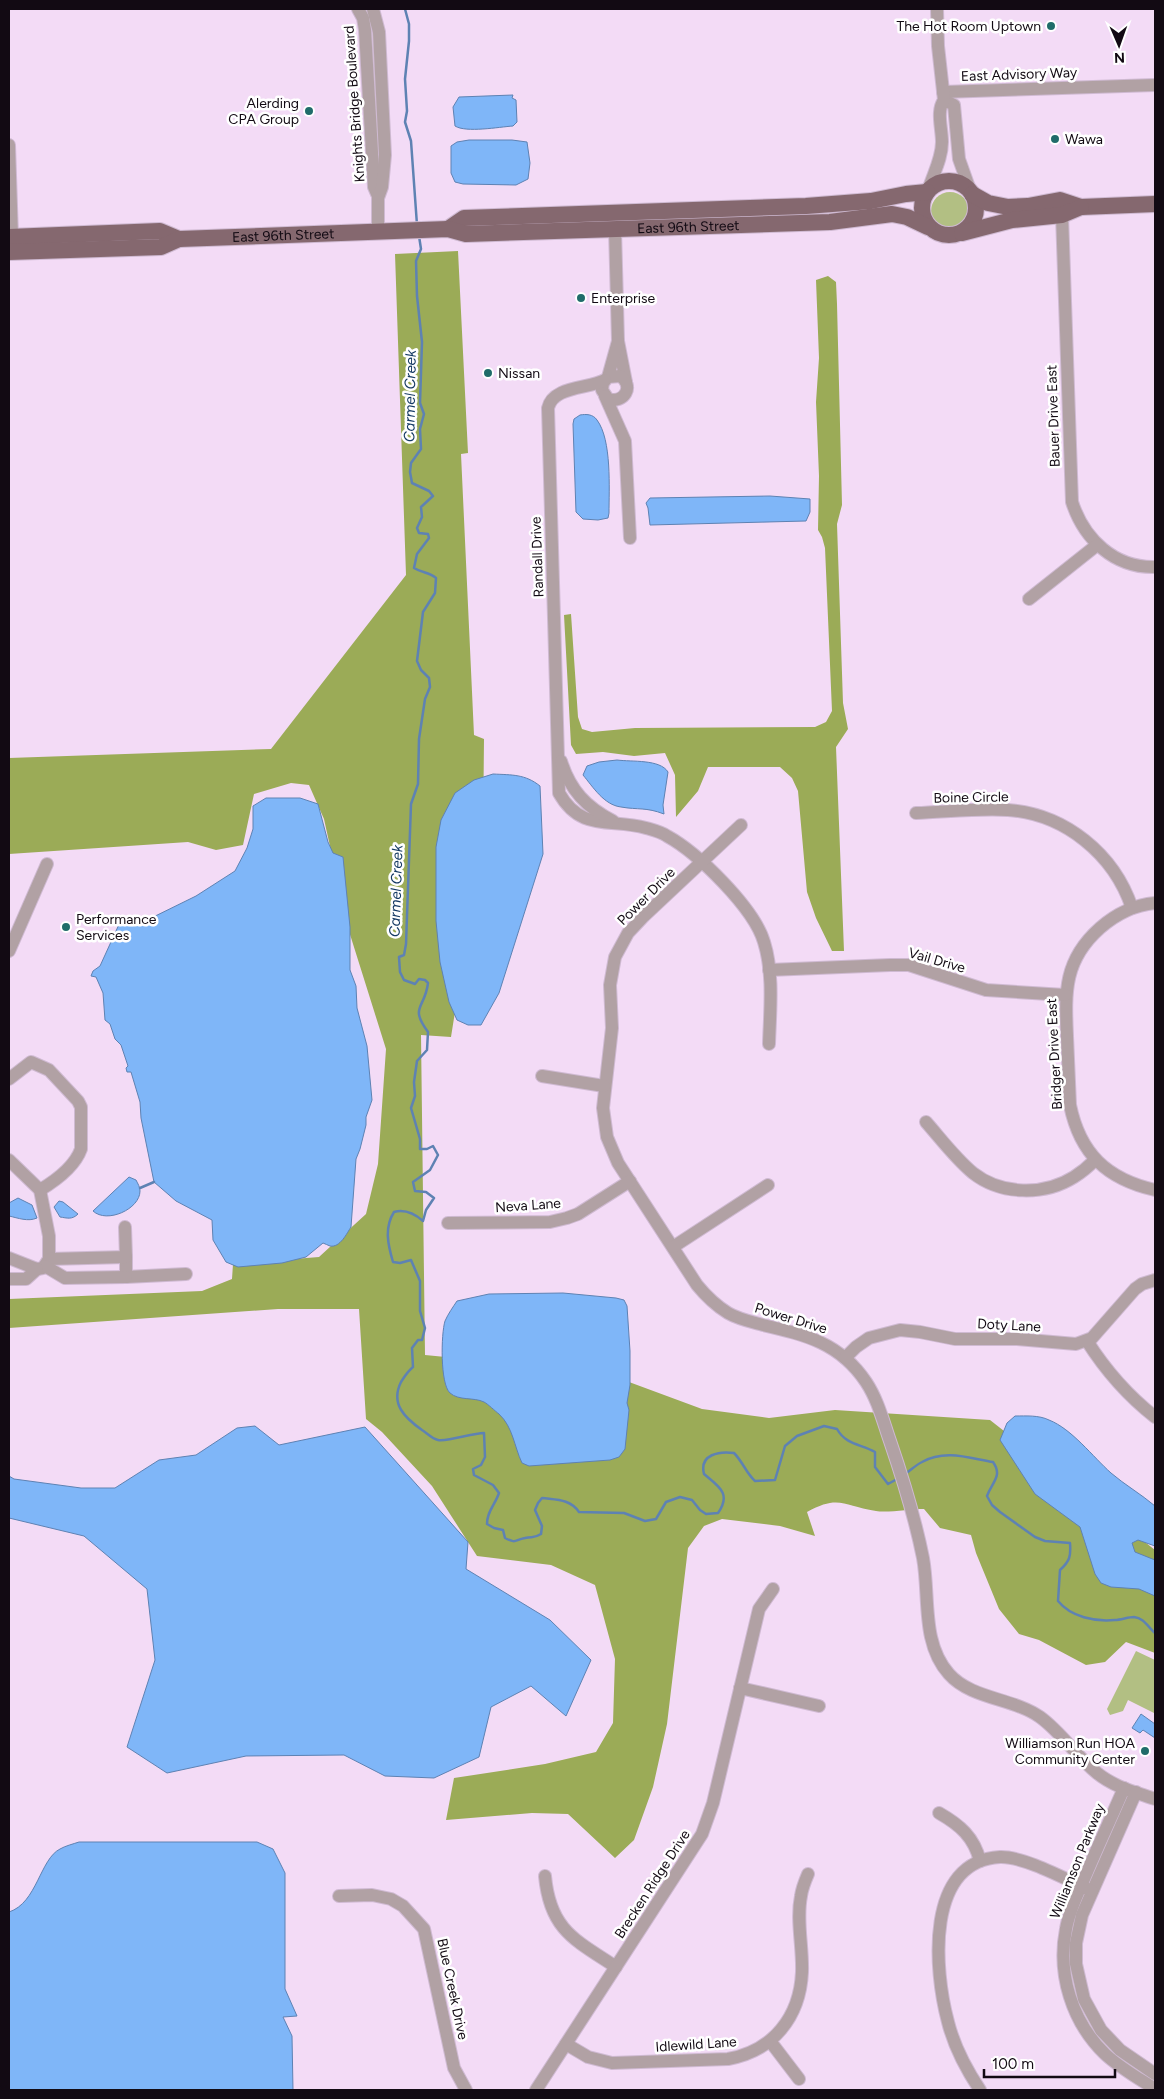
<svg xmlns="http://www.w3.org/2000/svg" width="1164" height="2099" font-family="Figtree,sans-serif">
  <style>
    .green { fill: #b2bf83 }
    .forest { fill: #9bab57 }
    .water { fill: #7fb6f8; stroke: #5e82b3 }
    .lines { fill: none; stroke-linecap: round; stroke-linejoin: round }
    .stream { stroke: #5e82b3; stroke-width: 2.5 }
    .minor-casing { stroke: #cfbad2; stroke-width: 14 }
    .major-casing { stroke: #cfbad2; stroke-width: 18 }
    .minor { stroke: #b1a1a4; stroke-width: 12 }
    .major { stroke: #85686f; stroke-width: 16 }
    .poi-dot { fill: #206c6a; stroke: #fff; stroke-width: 2 }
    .labels { text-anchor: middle; stroke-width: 5; stroke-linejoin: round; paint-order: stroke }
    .poi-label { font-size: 14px; fill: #120a13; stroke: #fff; text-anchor: start }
    .street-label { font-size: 14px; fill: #120a13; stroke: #fff }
    .water-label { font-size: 15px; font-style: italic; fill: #153a64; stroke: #fff }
  </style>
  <rect width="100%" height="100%" fill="#f3dbf6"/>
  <g class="green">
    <circle cx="950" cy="211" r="19"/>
    <polygon points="1136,1651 1155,1660 1155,1711 1154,1713 1128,1700 1123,1711 1110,1715 1107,1709"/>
  </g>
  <g class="forest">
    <path d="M458,251L468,453L461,454L474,735L484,739L483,836L451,1037L421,1035L425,1355L602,1372L702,1409L769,1418L835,1410L990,1420L1155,1550V1653L1126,1642L1105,1662L1086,1665L1039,1640L1019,1634L999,1609L976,1553L971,1535L940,1528L924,1509C911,1509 887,1513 876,1511C844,1506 839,1494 807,1512L815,1536L780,1526L722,1519L704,1526L688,1548L667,1724L653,1787L634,1840L615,1858L568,1814L532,1813L446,1820L454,1778L545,1764L596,1752L613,1723L615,1659L595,1585L551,1565L477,1556L432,1486L382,1432L366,1419L359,1309H278L9,1328V1299L202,1291L232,1279L233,1264L319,1257L366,1214L378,1164L386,1049L348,928L324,819L309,785L291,783L254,794L243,845L216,850L188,842L9,854V758L271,749L406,575L395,254Z"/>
    <polygon points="828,276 836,282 837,304 842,505 837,524 843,703 848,729 836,747 844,951 832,951 816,918 807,892 798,791 792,778 780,767 708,767 698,791 676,817 675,775 665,753 634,756 603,752 576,754 571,745 564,615 571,614 578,717 582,729 592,732 635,728 815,727 826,722 832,711 825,548 822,537 818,530 819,476 816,402 819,358 816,280"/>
  </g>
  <g class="water">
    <path d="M513,95L512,98L516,100L517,122L513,126C499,127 466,133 455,126L453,107L459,97Z"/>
    <polygon points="469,140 512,140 527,142 530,163 528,179 516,185 463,184 455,182 451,173 451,146 457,142"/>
    <path d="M580,415C586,414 593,414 597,420C612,440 609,489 609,513L608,518L598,520L583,519L576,512L573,424L574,419Z"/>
    <polygon points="770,496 810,499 810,512 806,521 650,525 648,508 646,503 650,498"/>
    <path d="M617,760C632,762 660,759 668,772L663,805L664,814C646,807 638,810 621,807C604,805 593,787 583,775L587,766L599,762Z"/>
    <path d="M493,774C512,775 525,774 540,786L543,854L499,993L481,1025H468L457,1020L449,1002L440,962L436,921V847L441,820L455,793L474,780Z"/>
    <path d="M266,798H300L318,804L328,842L333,853L343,857L350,927V970L356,986L357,1008L367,1046L372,1100L366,1117V1125L360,1149L356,1159L351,1227C347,1233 340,1248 330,1246C328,1245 325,1244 323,1243L306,1257L282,1263L238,1267L226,1262L213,1240L212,1220L176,1201L154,1182L141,1118L140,1102L131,1072H127L126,1068L128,1066L121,1045L115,1039L110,1024L105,1020L103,993L96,977L91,976L93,971L100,966L121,920L135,926L196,896L235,871L247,848L253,829V806Z"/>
    <path d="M129,1177L136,1180C138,1184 140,1187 140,1191C140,1209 107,1224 93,1211Z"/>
    <path d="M18,1198L32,1205L37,1218C28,1222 18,1218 9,1216V1203Z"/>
    <path d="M59,1201L63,1202L78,1214C72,1220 67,1218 60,1217L54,1207Z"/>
    <path d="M563,1293L616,1298L624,1300L627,1306L630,1351V1385L627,1403L629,1410L625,1449L619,1457L610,1460L529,1466L522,1463C514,1446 513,1427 499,1414C495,1411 488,1404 484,1402C474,1397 459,1401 450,1393C440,1384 441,1334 445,1321C448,1314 453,1307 457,1301L489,1294Z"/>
    <path d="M1015,1416C1026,1416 1039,1415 1049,1420C1072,1429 1093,1457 1111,1473C1125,1485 1141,1494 1155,1506V1546L1138,1540L1132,1543L1135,1552L1155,1560V1596L1139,1589L1111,1587L1101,1583L1095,1574L1080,1527L1035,1494L1000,1440L1007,1423Z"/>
    <polygon points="255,1426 279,1445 365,1427 468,1542 466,1569 550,1620 591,1660 566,1716 531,1686 491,1707 479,1757 434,1778 385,1776 344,1755 246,1756 167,1773 127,1747 155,1660 147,1589 84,1536 9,1518 9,1476 14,1479 81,1488 115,1488 159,1460 196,1455 237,1428"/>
    <polygon points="1141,1714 1155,1724 1155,1738 1143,1730 1140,1733 1132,1728"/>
    <path d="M79,1842H257L273,1849L285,1873V1989L297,2016L283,2017L292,2036L293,2090H9V1912C37,1903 40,1859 60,1849C65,1846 73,1844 79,1842Z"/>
  </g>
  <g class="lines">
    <g class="stream">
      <polyline points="405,9 409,24 409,41 405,79 407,111 405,122 411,141 417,225"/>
      <path d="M419,236L421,249L416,261L417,296L422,342L420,403L424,414L420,429L421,449L411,463L410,472L412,483L429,491L433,496L421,507L422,517L417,528L419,533L428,534L429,538L417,554L414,568C422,573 429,572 436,578L435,593L423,612L417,661L421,670L429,678L430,687L425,699L419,739L418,784L411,804L406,944L404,955L399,957L400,972L404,980L415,984L419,979L425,980L428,983C425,1009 409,1006 428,1032L427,1050L417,1061L414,1082L415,1096L411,1108L420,1139V1149H427L433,1146L438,1155L430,1170L413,1182L415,1191L426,1192L434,1198L426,1210L423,1221C415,1214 405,1209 394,1212C384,1228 388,1245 393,1262L400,1263L411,1260L420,1281V1311L425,1328L422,1340H418L412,1348L413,1367C407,1372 405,1376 401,1382C390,1404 405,1418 422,1430C427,1433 432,1439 438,1440C448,1442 472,1433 484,1433L485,1457L481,1465L473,1469L474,1475L493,1485L499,1493C495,1505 487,1511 487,1524L494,1528L503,1530L505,1538C517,1544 514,1540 525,1538C533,1536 533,1539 541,1534L542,1526L535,1510L538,1503L542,1498C557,1500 570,1499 579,1512L624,1513L645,1521L656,1519L666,1502L680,1497L692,1500L700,1510L706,1514L718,1513C732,1493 718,1486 704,1474C699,1454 720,1451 734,1453C743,1462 746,1473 755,1481L775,1480L785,1446L797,1436L824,1426L837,1429C846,1445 861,1444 875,1452V1467L888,1484L899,1478"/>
      <polyline points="140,1188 154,1182"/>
      <path d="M905,1474C911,1470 916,1465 922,1462C945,1449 969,1458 993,1462C1003,1476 992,1482 987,1496L992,1505L1000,1512L1035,1537L1045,1541L1070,1543C1071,1556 1070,1561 1060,1570L1058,1601C1071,1617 1095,1622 1115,1620C1121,1620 1128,1617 1134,1617C1144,1618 1148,1627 1155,1633"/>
    </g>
    <defs>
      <g id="minor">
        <polyline points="358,9 363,18 365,30 374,187 377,194"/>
        <polyline points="373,9 379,32 385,155 382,187 378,198 378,231"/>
        <polyline points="943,92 1155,85"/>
        <polyline points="944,100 954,105 959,159 970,190"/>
        <polyline points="9,145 12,237"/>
        <path d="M928,191C933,174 942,159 942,142C942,128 936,111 944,100L938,46L937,9"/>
        <path d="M1062,215L1072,502C1084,539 1114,568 1155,567"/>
        <polyline points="618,341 626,382"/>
        <path d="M608,377L620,376C635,386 624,404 608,399L602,390L603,383L608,377L618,341L615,229"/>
        <path d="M605,380C588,389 553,386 548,408L559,793C581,832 610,818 646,828C653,830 661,832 667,836C698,853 754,908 764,942C774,974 770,1011 769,1044"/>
        <polyline points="605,396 625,441 630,538"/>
        <polyline points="1029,599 1097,545"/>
        <path d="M561,761C570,790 586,807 613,821"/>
        <path d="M916,813C946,812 978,808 1008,810C1065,814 1114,854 1132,908"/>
        <path d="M741,825L644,916L628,933L615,957L610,985L612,1028L603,1108L607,1137L618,1163L697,1285C706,1296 715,1305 728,1313C738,1319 752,1322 763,1325C806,1335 840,1343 866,1382C878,1400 883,1421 890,1441C903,1479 915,1518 923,1558C930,1596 921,1643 949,1674C971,1699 1013,1698 1040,1717C1062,1733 1076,1756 1097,1773C1114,1787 1135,1792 1155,1799"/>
        <path d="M1155,903C1134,905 1116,914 1100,928C1064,960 1065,991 1067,1036C1068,1059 1069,1082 1070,1105C1080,1154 1107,1179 1155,1190"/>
        <polyline points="9,951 47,864"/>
        <polyline points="769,970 890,965 909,965 986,990 1065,995"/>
        <polyline points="542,1076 604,1086"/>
        <path d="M9,1079L31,1062L49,1070L78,1101L81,1107V1149C75,1166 55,1181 40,1190"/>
        <path d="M926,1122C941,1139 955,1158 973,1173C1001,1195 1044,1196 1074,1177C1082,1172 1089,1166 1095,1160"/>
        <polyline points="9,1160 40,1190 49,1236 49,1259"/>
        <polyline points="448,1223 550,1222 567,1218 578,1214 630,1181"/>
        <polyline points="673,1247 768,1185"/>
        <polyline points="126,1257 126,1277 186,1274"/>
        <polyline points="9,1258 37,1269 43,1268 49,1259 126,1257 125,1227"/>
        <polyline points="45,1266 65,1278 126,1277"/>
        <polyline points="9,1279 26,1279 37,1269"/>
        <path d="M1087,1341C1106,1371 1127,1395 1155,1417"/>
        <polyline points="845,1358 856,1347 869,1338 900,1330 920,1332 955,1339 1017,1339 1076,1344 1092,1338 1135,1289 1142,1284 1155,1280"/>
        <polyline points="740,1688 819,1706"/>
        <path d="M1124,1788C1111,1818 1097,1848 1084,1879C1077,1895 1069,1911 1066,1929C1057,1974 1072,2022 1105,2054C1120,2068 1138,2078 1155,2089"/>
        <polyline points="1136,1792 1082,1915 1076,1943 1076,1964 1084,1999 1101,2030 1120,2050 1155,2074"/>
        <path d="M939,1813C960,1825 974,1837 980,1861"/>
        <path d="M545,1876C550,1930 575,1940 616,1967"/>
        <polyline points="339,1896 372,1895 391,1899 403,1906 424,1929 454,2068 466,2090"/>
        <polyline points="770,2041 799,2079"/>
        <path d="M566,2044L588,2057L612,2063L728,2059C773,2051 800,2017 802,1972C803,1947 796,1920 801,1896C802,1888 805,1881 808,1874"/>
        <polyline points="536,2090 702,1834 713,1803 759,1609 773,1589"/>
        <path d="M980,2090C966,2069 954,2046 948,2022C934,1970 925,1861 1000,1857C1024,1856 1069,1881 1092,1891"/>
      </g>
      <g id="major">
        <circle cx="949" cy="208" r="27"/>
        <polyline points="972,194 988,203 1008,207 1028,206 1060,200 1081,207 1155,204"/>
        <polyline points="448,229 464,218 806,206 871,201 906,194 927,192"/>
        <polyline points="962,233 1012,220 1062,215 1081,207"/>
        <polyline points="9,237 160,231 179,239"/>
        <path id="s1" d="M9,252L161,247L179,239L448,229L466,234L830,222L892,214L907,217L928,227"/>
      </g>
    </defs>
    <use href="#minor" class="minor-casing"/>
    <use href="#major" class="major-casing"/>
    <use href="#minor" class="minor"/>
    <use href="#major" class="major"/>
  </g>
  <g class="poi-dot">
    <circle cx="1051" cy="26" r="5"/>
    <circle cx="309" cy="111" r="5"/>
    <circle cx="1055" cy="139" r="5"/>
    <circle cx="581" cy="298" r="5"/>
    <circle cx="488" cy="373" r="5"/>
    <circle cx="66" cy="927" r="5"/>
    <circle cx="1145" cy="1751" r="5"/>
  </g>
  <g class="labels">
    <g class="poi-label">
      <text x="1041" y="31" text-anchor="end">The Hot Room Uptown</text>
      <text x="299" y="108" text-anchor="end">Alerding<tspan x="299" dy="16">CPA Group</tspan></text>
      <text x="1065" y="144">Wawa</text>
      <text x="591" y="303">Enterprise</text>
      <text x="498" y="378">Nissan</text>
      <text x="76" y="924">Performance<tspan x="76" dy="16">Services</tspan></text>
      <text x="1135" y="1748" text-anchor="end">Williamson Run HOA<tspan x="1135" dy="16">Community Center</tspan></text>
    </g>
    <g class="street-label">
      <text transform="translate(1019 74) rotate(-2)" y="5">East Advisory Way</text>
      <text transform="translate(354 104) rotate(-94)" y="5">Knights Bridge Boulevard</text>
      <text dy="5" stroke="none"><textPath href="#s1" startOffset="682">East 96th Street</textPath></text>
      <text dy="5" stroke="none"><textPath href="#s1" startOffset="276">East 96th Street</textPath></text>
      <text transform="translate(1053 416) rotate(-92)" y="5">Bauer Drive East</text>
      <text transform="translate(537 557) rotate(-92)" y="5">Randall Drive</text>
      <text transform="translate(971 797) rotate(-1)" y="5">Boine Circle</text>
      <text transform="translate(646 896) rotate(-45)" y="5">Power Drive</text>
      <text transform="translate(937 960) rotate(16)" y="5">Vail Drive</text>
      <text transform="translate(1054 1054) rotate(-93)" y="5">Bridger Drive East</text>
      <text transform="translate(528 1205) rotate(-4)" y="5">Neva Lane</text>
      <text transform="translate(791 1318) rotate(17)" y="5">Power Drive</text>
      <text transform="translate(1009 1325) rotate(3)" y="5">Doty Lane</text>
      <text transform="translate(1077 1861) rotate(-68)" y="5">Williamson Parkway</text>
      <text transform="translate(652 1884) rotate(-57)" y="5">Brecken Ridge Drive</text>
      <text transform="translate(453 1989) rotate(78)" y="5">Blue Creek Drive</text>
      <text transform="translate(696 2044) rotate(-4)" y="5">Idlewild Lane</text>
    </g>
    <g class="water-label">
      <text transform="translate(410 396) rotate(-89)" y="5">Carmel Creek</text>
      <text transform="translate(396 891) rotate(-88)" y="5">Carmel Creek</text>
    </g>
  </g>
  <rect width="1164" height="2099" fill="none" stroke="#120a13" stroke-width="20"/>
  <g transform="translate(1119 45) rotate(178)" stroke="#ffffff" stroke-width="4" paint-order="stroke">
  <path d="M0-4L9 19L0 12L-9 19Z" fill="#120a13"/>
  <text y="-8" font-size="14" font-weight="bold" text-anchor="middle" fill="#120a13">N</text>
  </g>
  <path d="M984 2069v8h131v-8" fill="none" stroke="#120a13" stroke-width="2.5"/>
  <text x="992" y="2069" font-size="15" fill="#120a13" stroke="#ffffff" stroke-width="4" paint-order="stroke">100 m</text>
</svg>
